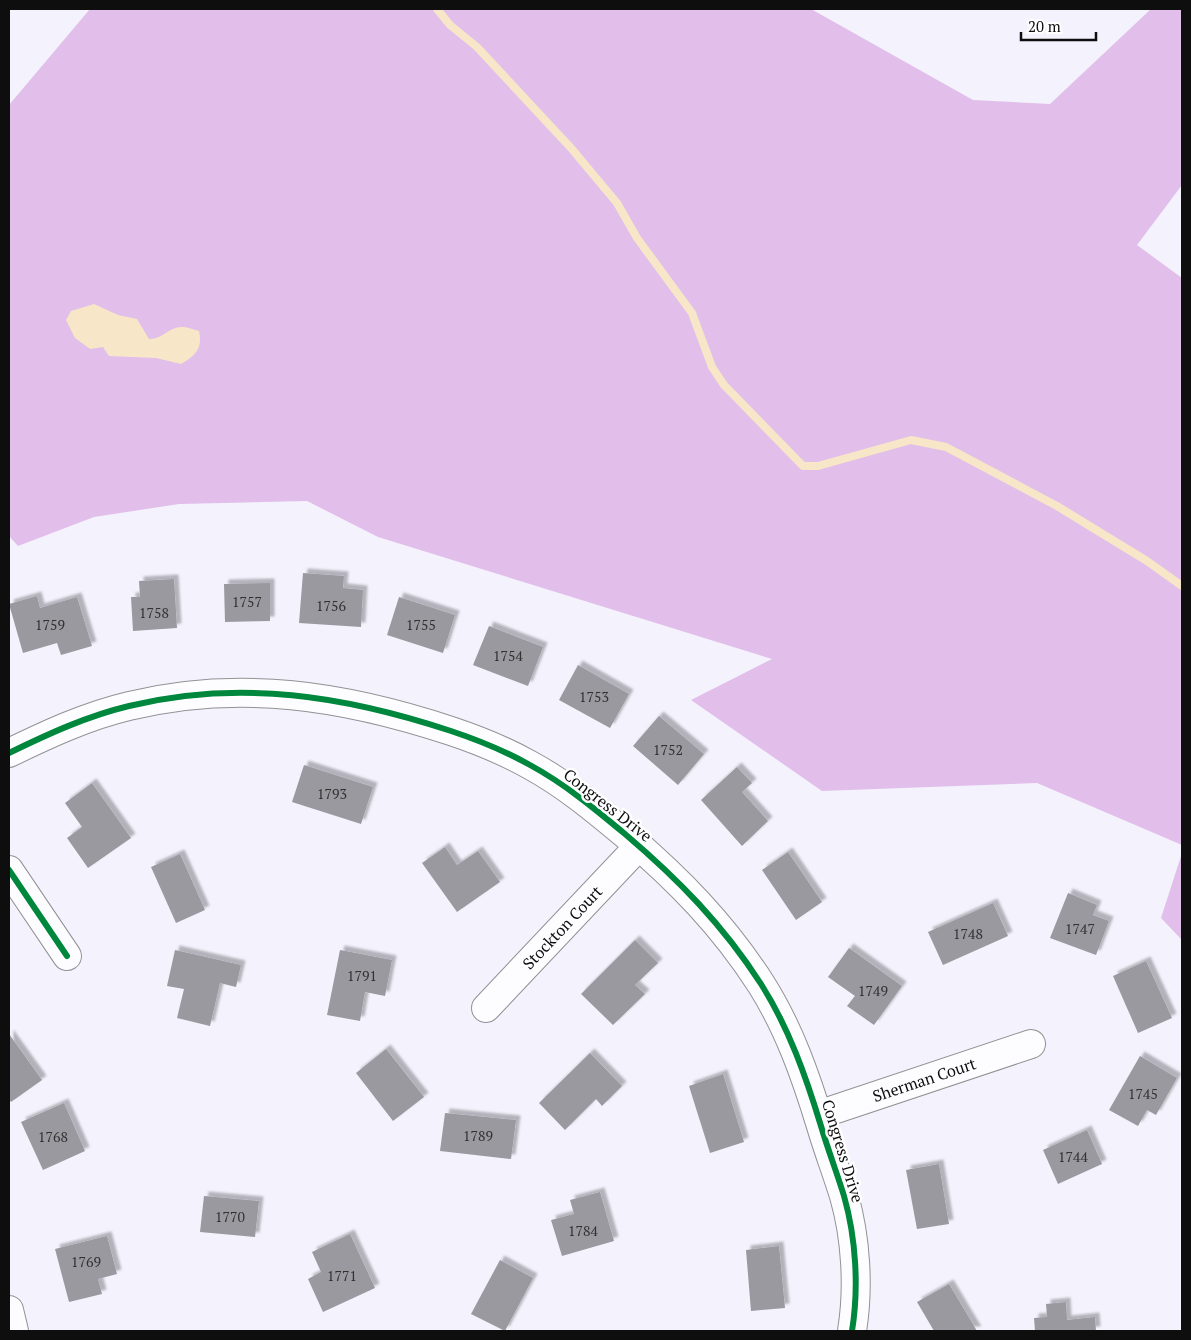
<svg xmlns="http://www.w3.org/2000/svg" width="1191" height="1340" font-family="'PT Serif',serif">
  <style>
    .forest { fill: #e1bfea }
    .water { fill: #f7e6c8 }
    .lines { fill: none; stroke-linecap: round; stroke-linejoin: round }
    .stream { stroke: #f7e6c8; stroke-width: 8 }
    .building { fill: #99999f; filter: url(#shadow) }
    .street-casing { stroke: #929195; stroke-width: 30 }
    .street { stroke: #fdfdff; stroke-width: 28 }
    .cycleway-casing { stroke: #fff; stroke-width: 9 }
    .cycleway { stroke: #00873e; stroke-width: 6 }
    .labels { text-anchor: middle; stroke-width: 5; stroke-linejoin: round; paint-order: stroke }
    .number-label { font-size: 14px; fill: #313132 }
    .street-label { font-size: 16px; fill: #0e0e0e; stroke: #fff }
  </style>
  <defs>
    <filter id="shadow"><feDropShadow dx="4.5" dy="-4.5" stdDeviation="1" flood-color="#0004"/></filter>
  </defs>
  <rect width="100%" height="100%" fill="#f4f2fc"/>
  <g class="forest">
    <polygon points="90,9 811,9 973,100 1050,104 1151,9 1182,9 1182,185 1137,245 1182,278 1182,845 1037,783 822,791 691,700 772,659 378,537 307,501 179,504 94,517 18,546 9,536 9,105"/>
    <polygon points="1182,853 1182,940 1161,918"/>
  </g>
  <path class="water" d="M94,304L118,315L137,319L149,339C162,340 169,326 183,327C188,327 194,330 199,331C203,349 195,356 181,364L156,358L109,356L103,347L90,349L75,338L66,320L71,311Z"/>
  <g class="lines">
    <polyline class="stream" points="437,9 450,25 477,47 571,148 617,203 637,238 692,313 712,367 724,385 803,466 818,466 911,440 946,447 1057,506 1147,561 1182,586"/>
  </g>
  <g class="building">
    <polygon points="303,573 344,576 343,588 363,590 361,627 299,623"/>
    <polygon points="174,579 177,628 133,631 131,597 140,597 139,581"/>
    <polygon points="270,583 270,621 225,622 224,584"/>
    <polygon points="37,596 40,608 77,597 92,646 61,655 57,643 23,653 9,604"/>
    <polygon points="399,597 455,615 443,653 387,635"/>
    <polygon points="489,626 543,647 528,686 473,665"/>
    <polygon points="578,665 629,694 610,728 559,700"/>
    <polygon points="659,716 704,754 678,785 633,746"/>
    <polygon points="304,765 373,787 361,824 292,802"/>
    <polygon points="737,767 752,783 742,792 768,821 742,846 701,800"/>
    <polygon points="92,783 131,838 88,868 67,838 82,827 65,803"/>
    <polygon points="445,847 457,865 478,851 500,882 457,912 422,863"/>
    <polygon points="788,852 822,902 796,920 762,870"/>
    <polygon points="180,854 205,910 176,923 151,867"/>
    <polygon points="1068,893 1097,905 1093,915 1109,921 1096,955 1050,938"/>
    <polygon points="993,903 1008,936 943,965 928,932"/>
    <polygon points="635,940 658,963 635,985 645,994 613,1025 581,994"/>
    <polygon points="849,948 902,986 874,1025 847,1006 855,996 828,977"/>
    <polygon points="175,950 241,965 236,987 220,983 210,1026 177,1018 184,989 167,986"/>
    <polygon points="340,950 392,960 385,996 365,992 360,1021 327,1015"/>
    <polygon points="1146,961 1172,1018 1138,1033 1113,976"/>
    <polygon points="9,1034 42,1080 11,1102 9,1099"/>
    <polygon points="386,1049 424,1097 393,1121 356,1073"/>
    <polygon points="590,1053 622,1086 602,1106 596,1099 565,1130 539,1103"/>
    <polygon points="1140,1056 1177,1078 1156,1115 1147,1110 1138,1126 1109,1110"/>
    <polygon points="723,1074 744,1142 710,1153 689,1086"/>
    <polygon points="64,1103 85,1151 43,1170 21,1122"/>
    <polygon points="445,1113 516,1120 511,1159 440,1151"/>
    <polygon points="1087,1130 1102,1164 1058,1184 1043,1150"/>
    <polygon points="939,1164 949,1224 917,1229 906,1170"/>
    <polygon points="600,1192 614,1241 562,1256 551,1220 574,1214 570,1200"/>
    <polygon points="204,1196 259,1201 255,1237 200,1232"/>
    <polygon points="350,1234 375,1288 323,1312 308,1279 321,1272 312,1252"/>
    <polygon points="107,1236 117,1274 98,1279 102,1294 69,1302 55,1249"/>
    <polygon points="779,1246 785,1308 751,1311 746,1250"/>
    <polygon points="500,1260 533,1278 505,1331 471,1314"/>
    <polygon points="949,1284 977,1331 934,1331 917,1302"/>
    <polygon points="1066,1302 1067,1320 1095,1317 1096,1331 1035,1331 1034,1318 1047,1317 1046,1304"/>
  </g>
  <g class="lines">
    <defs>
      <g id="street">
        <path d="M9,753C48,734 87,716 129,706C240,679 345,696 451,731C478,740 505,751 530,765C565,784 595,809 625,834C679,880 723,925 761,984C789,1028 806,1077 821,1126C828,1150 837,1173 844,1196C856,1238 859,1288 852,1331"/>
        <polyline points="9,870 67,956"/>
        <path id="s1" d="M486,1008L639,846"/>
        <path id="s2" d="M818,1115L1031,1044"/>
        <polyline points="9,1310 14,1331"/>
      </g>
    </defs>
    <use href="#street" class="street-casing"/>
    <use href="#street" class="street"/>
    <defs>
      <g id="cycleway">
        <path d="M9,753C48,734 87,716 129,706C240,679 345,696 451,731C478,740 505,751 530,765C565,784 595,809 625,834C679,880 723,925 761,984C789,1028 806,1077 821,1126C828,1150 837,1173 844,1196C856,1238 859,1288 852,1331"/>
        <polyline points="9,870 67,956"/>
      </g>
    </defs>
    <use href="#cycleway" class="cycleway-casing"/>
    <use href="#cycleway" class="cycleway"/>
  </g>
  <g class="labels">
    <g class="number-label">
      <text x="247" y="607">1757</text>
      <text x="331" y="611">1756</text>
      <text x="154" y="618">1758</text>
      <text x="50" y="630">1759</text>
      <text x="421" y="630">1755</text>
      <text x="508" y="661">1754</text>
      <text x="594" y="702">1753</text>
      <text x="668" y="755">1752</text>
      <text x="332" y="799">1793</text>
      <text x="1080" y="934">1747</text>
      <text x="968" y="939">1748</text>
      <text x="362" y="981">1791</text>
      <text x="873" y="996">1749</text>
      <text x="1143" y="1099">1745</text>
      <text x="478" y="1141">1789</text>
      <text x="53" y="1142">1768</text>
      <text x="1073" y="1162">1744</text>
      <text x="230" y="1222">1770</text>
      <text x="583" y="1236">1784</text>
      <text x="86" y="1267">1769</text>
      <text x="342" y="1281">1771</text>
    </g>
    <g class="street-label">
      <text transform="translate(608 805) rotate(38)" y="6">Congress Drive</text>
      <text dy="6" stroke="none"><textPath href="#s1" startOffset="111">Stockton Court</textPath></text>
      <text dy="6" stroke="none"><textPath href="#s2" startOffset="112">Sherman Court</textPath></text>
      <text transform="translate(843 1151) rotate(73)" y="6">Congress Drive</text>
    </g>
  </g>
  <rect width="1191" height="1340" fill="none" stroke="#0e0e0e" stroke-width="20"/>
  <path d="M1021 32v8h75v-8" fill="none" stroke="#0e0e0e" stroke-width="2.5"/>
  <text x="1028" y="32" font-size="15" fill="#0e0e0e" stroke="#ffffff" stroke-width="4" paint-order="stroke">20 m</text>
</svg>
